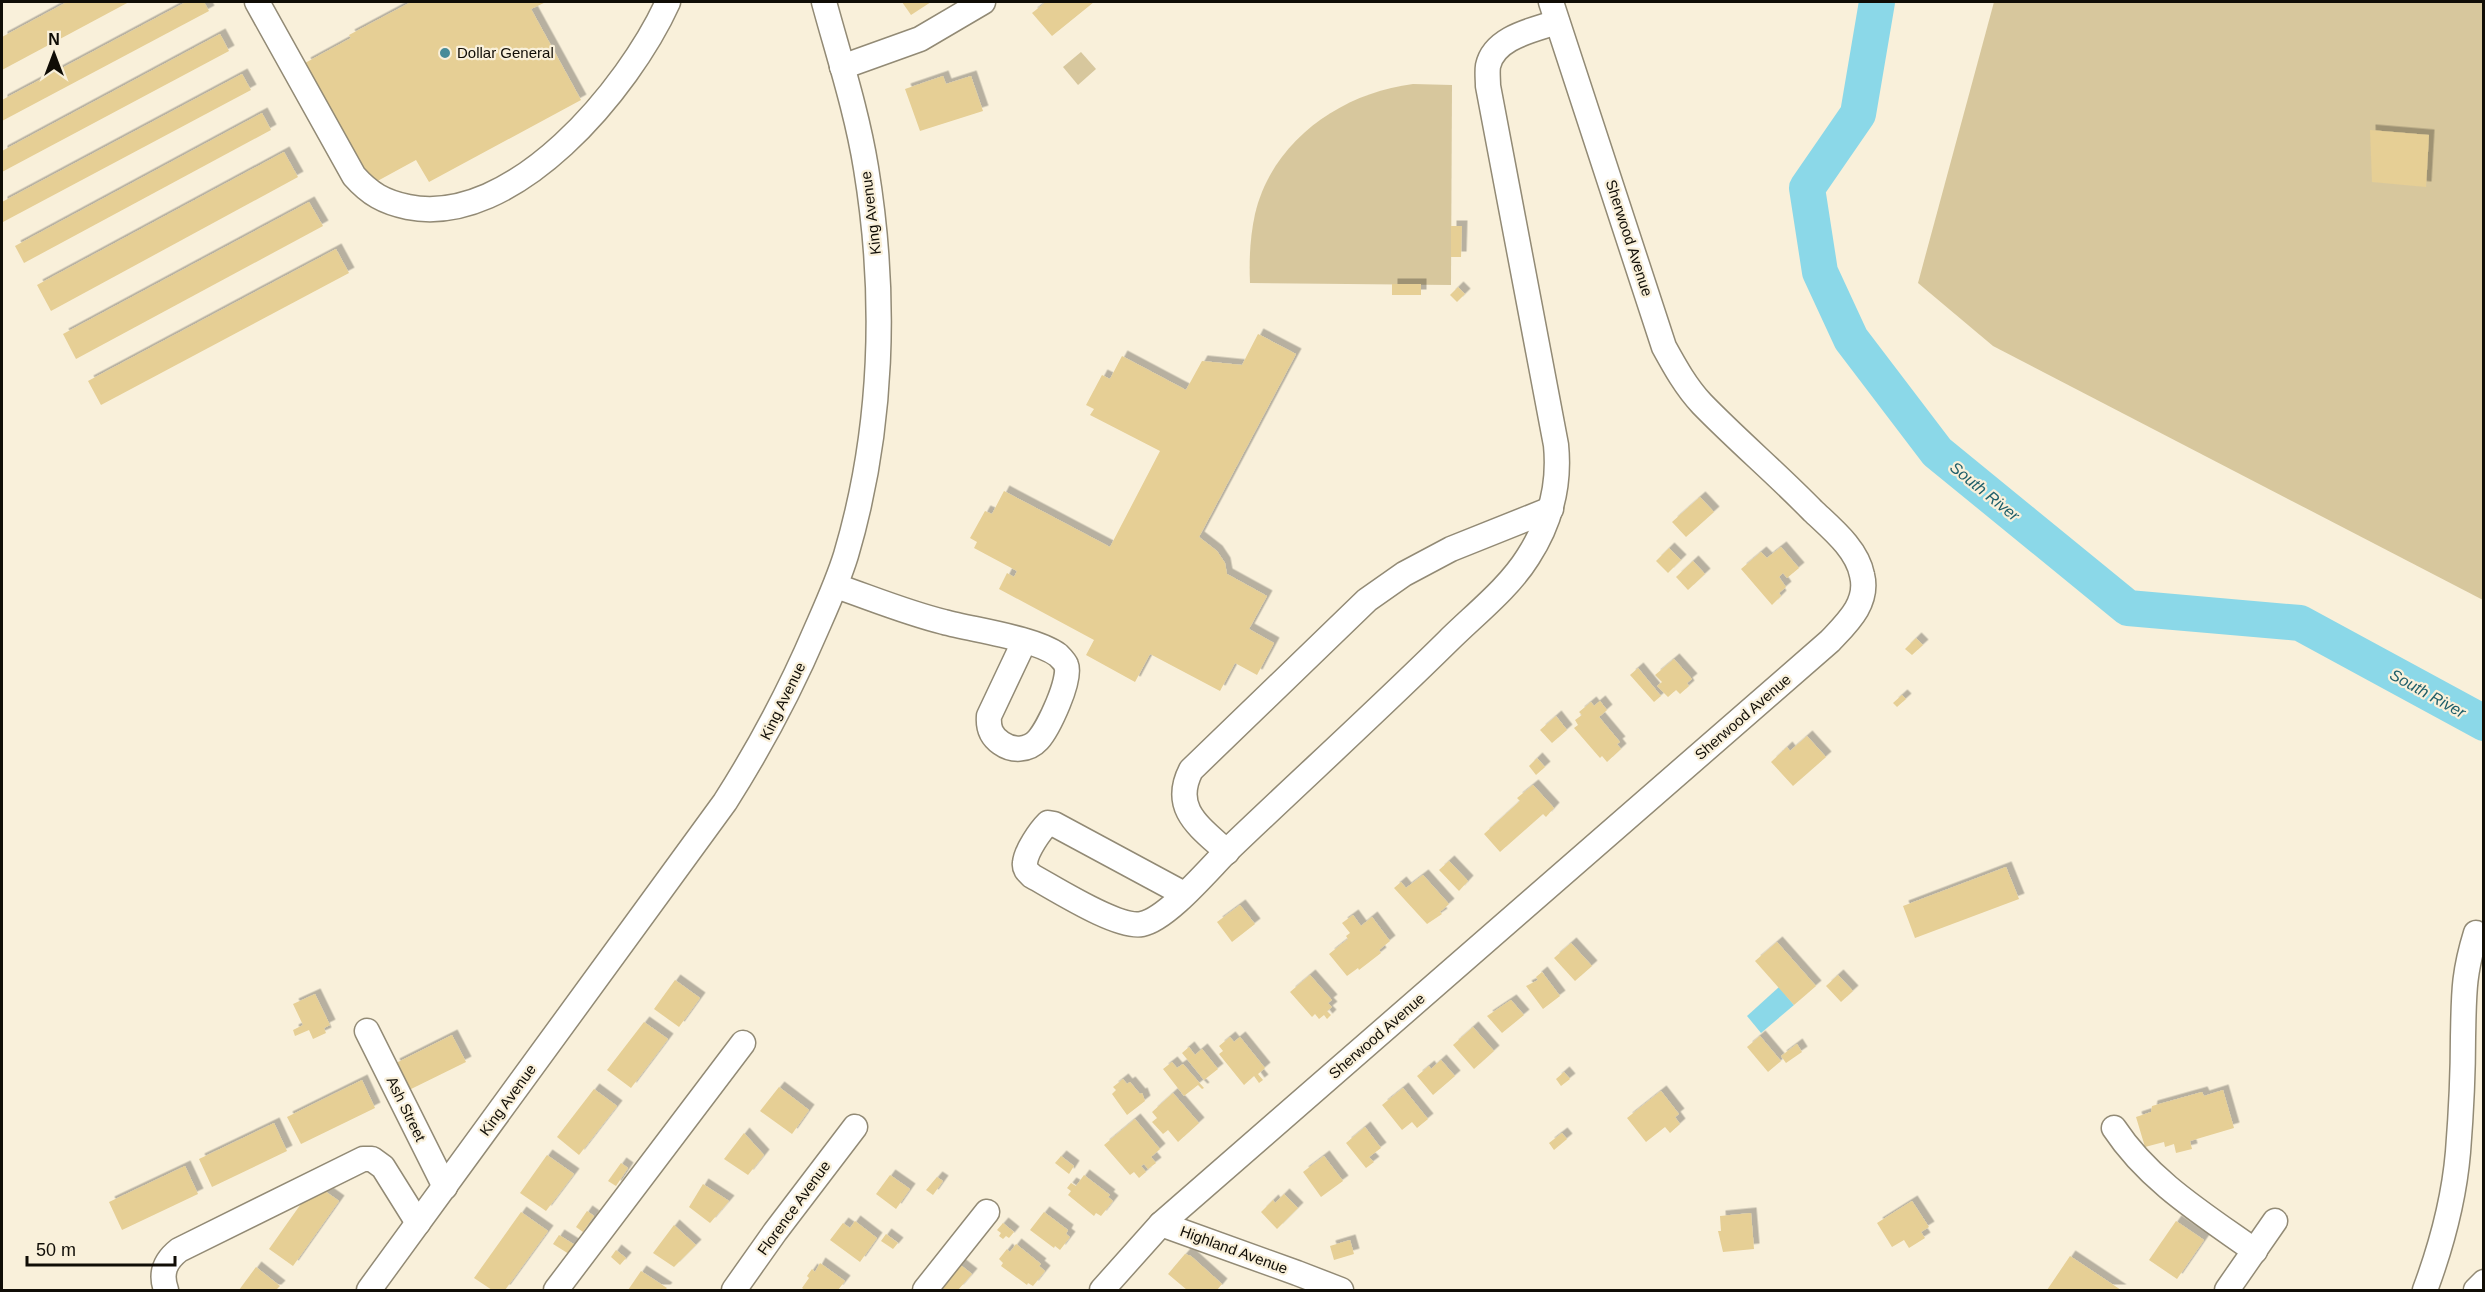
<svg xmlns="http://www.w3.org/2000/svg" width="2485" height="1292" font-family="Arial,sans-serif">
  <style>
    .green { fill: #d7c79d }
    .water { fill: #8bd8e8 }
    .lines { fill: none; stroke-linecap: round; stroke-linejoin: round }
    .river { stroke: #8bd8e8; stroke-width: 36 }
    .building { fill: #e6cf95; filter: url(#shadow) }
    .minor-casing { stroke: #928a75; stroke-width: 27 }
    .minor { stroke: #fff; stroke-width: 24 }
    .poi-dot { fill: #478b99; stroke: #f9f0da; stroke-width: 2 }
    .labels { text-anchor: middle; stroke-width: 4.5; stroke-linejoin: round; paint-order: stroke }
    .poi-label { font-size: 15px; fill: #100d06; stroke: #f9f0da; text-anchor: start }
    .street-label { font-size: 15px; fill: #100d06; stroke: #f9f0da }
    .water-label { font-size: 16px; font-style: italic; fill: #1e5e69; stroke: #f9f0da }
  </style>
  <defs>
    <filter id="shadow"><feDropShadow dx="5.5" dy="-5.5" stdDeviation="0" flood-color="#0004"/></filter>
  </defs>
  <rect width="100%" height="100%" fill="#f9f0da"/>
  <g class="green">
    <polygon points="1994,2 2483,2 2483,600 1993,346 1918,283"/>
    <polygon points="1081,52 1096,69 1078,85 1063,67"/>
    <path d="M1413,84L1452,85L1451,285L1250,283C1249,260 1250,237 1255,214C1272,141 1341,93 1413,84Z"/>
  </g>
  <polygon class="water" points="1779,987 1794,1005 1761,1033 1747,1016"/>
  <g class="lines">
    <polyline class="river" points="1877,2 1858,114 1807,188 1820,272 1851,339 1937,452 2128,608 2300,623 2484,723"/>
  </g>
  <g class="building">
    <polygon points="67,2 129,2 2,70 2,37"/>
    <polygon points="186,2 204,2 209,11 2,121 2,100"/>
    <polygon points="411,2 546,2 531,9 581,100 429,182 416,160 372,184 305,63 351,38 349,35"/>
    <polygon points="902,2 931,2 911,15"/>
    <polygon points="1046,2 1094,2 1052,36 1032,13"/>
    <polygon points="220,34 229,51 2,172 2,151"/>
    <polygon points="242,74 251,90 3,222 2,202"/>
    <polygon points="943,76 946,84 971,76 983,111 920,131 905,89"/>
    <polygon points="262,113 271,130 24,263 15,246"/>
    <polygon points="2370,130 2429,135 2426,187 2372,182"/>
    <polygon points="284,152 298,177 51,311 37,285"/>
    <polygon points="309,202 323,226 76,359 63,334"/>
    <polygon points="1451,226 1462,226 1461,257 1451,257"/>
    <polygon points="336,249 349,273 101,405 88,381"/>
    <rect x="1392" y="284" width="29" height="11"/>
    <polygon points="1458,287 1465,294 1457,302 1450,295"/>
    <polygon points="1258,334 1296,354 1199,537 1217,551 1225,563 1227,574 1267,596 1249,629 1274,643 1257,675 1235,663 1220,691 1150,654 1135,682 1086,655 1094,640 999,589 1007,573 1014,577 1017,571 974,548 977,542 970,538 985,511 992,514 1004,491 1110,547 1160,451 1090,415 1094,409 1086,405 1102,375 1110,379 1122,356 1186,390 1202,361 1242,365"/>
    <polygon points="1700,497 1714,512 1686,537 1672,522"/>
    <polygon points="1781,547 1799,568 1787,578 1783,573 1779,577 1786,587 1779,593 1781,596 1772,605 1741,569 1761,552 1767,558"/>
    <polygon points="1669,548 1681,560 1668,573 1656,561"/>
    <polygon points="1693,561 1705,574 1688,590 1676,577"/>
    <polygon points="1916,638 1923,645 1912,655 1905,649"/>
    <polygon points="1674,659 1692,679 1687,683 1689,686 1680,694 1676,690 1668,697 1657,686 1662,682 1655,675"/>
    <polygon points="1638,668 1661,696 1654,702 1630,675"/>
    <polygon points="1902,695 1906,699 1897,707 1893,703"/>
    <polygon points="1600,701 1607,710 1599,717 1620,742 1617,744 1621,749 1607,762 1602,756 1600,758 1574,728 1578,725 1575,720 1582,715 1579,712 1591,702 1594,706"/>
    <polygon points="1556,716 1567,730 1552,743 1540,730"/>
    <polygon points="1807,736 1826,757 1793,786 1771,762 1787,747 1790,751"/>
    <polygon points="1537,758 1545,767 1536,775 1529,766"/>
    <polygon points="1533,785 1554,808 1546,817 1543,814 1500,852 1484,834 1520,801 1517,798"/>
    <polygon points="1449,861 1468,881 1459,891 1439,870"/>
    <polygon points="2006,867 2019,899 1915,938 1903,906"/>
    <polygon points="1423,875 1449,904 1440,912 1442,914 1427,924 1394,888 1401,882 1406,888"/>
    <polygon points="1240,905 1255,924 1232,942 1217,922"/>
    <polygon points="1353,915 1361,926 1372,917 1390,941 1379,950 1381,953 1359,970 1358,968 1347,976 1329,954 1348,939 1346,936 1350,933 1342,923"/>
    <polygon points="1777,942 1816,986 1794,1005 1755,961"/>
    <polygon points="1571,943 1592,966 1575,981 1554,958"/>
    <polygon points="1542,972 1560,996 1543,1009 1526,986 1538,980 1536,977"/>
    <polygon points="1310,975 1332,1000 1328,1003 1332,1007 1327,1011 1331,1015 1327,1019 1324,1015 1319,1019 1315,1014 1312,1017 1290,992"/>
    <polygon points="1838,975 1853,991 1841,1002 1826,986"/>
    <polygon points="675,980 700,998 679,1027 654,1009"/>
    <polygon points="315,994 330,1025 324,1028 326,1033 313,1039 309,1030 295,1036 293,1030 303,1025 293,1004"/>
    <polygon points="1511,1000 1524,1015 1502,1033 1487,1016"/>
    <polygon points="644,1022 668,1039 631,1088 607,1070"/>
    <polygon points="1473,1027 1494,1051 1474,1069 1453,1045"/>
    <polygon points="452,1035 466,1062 407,1091 394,1064"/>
    <polygon points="1760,1036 1781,1061 1768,1072 1747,1047"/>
    <polygon points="1230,1037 1234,1042 1240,1037 1265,1068 1258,1074 1263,1080 1259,1083 1254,1076 1244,1085 1219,1054 1223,1051 1219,1046"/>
    <polygon points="1797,1044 1802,1052 1786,1063 1781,1056"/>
    <polygon points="1189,1047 1195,1055 1202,1049 1218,1069 1204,1080 1182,1053"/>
    <polygon points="1441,1060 1455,1076 1433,1095 1417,1076 1429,1066 1431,1069"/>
    <polygon points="1172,1062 1177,1068 1183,1064 1204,1088 1202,1089 1198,1085 1184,1096 1163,1069"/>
    <polygon points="1564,1072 1570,1079 1561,1086 1556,1079"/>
    <polygon points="1123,1079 1127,1084 1130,1082 1140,1094 1142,1093 1145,1101 1127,1115 1112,1094 1116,1090 1113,1087"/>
    <polygon points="362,1080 375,1108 301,1144 287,1117"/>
    <polygon points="779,1087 809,1110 792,1134 760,1111"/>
    <polygon points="1403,1088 1428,1119 1417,1128 1412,1122 1402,1130 1382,1105"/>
    <polygon points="594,1089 617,1106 579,1155 557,1137"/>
    <polygon points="2223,1090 2234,1128 2190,1141 2192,1149 2176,1153 2174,1144 2165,1147 2164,1142 2145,1147 2136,1117 2151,1112 2152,1106 2202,1092 2204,1096"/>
    <polygon points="1661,1091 1679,1114 1675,1117 1680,1124 1670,1133 1665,1127 1646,1142 1627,1118"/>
    <polygon points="1173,1093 1199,1123 1178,1142 1168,1130 1163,1134 1152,1122 1157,1118 1152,1112"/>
    <polygon points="1135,1119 1160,1149 1151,1157 1156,1163 1148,1169 1144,1164 1141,1166 1146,1172 1139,1178 1134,1172 1130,1175 1104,1145"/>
    <polygon points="274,1123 287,1151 212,1187 199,1159"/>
    <polygon points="1365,1127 1381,1148 1369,1157 1374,1162 1366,1168 1346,1143"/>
    <polygon points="744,1133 764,1155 748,1175 724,1159"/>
    <polygon points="1562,1133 1567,1139 1554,1150 1549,1143"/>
    <polygon points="547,1155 574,1174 546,1211 520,1193"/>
    <polygon points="1061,1156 1074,1166 1069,1174 1055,1163"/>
    <polygon points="1324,1156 1343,1181 1321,1197 1303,1172"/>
    <polygon points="621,1163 628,1168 616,1186 608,1181"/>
    <polygon points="185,1166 198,1194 122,1230 109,1202"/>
    <polygon points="890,1175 910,1189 896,1209 876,1194"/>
    <polygon points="1084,1175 1110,1195 1108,1197 1113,1201 1101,1216 1096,1213 1094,1216 1068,1195 1071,1191 1067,1188 1071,1183 1076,1186"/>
    <polygon points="937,1177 943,1181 933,1195 926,1190"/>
    <polygon points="315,1184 339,1201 293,1266 269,1249"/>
    <polygon points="703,1184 729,1201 710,1223 689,1207"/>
    <polygon points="1284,1194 1298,1208 1277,1229 1261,1212 1273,1200 1275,1203"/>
    <polygon points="1912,1201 1929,1227 1921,1232 1925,1238 1909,1248 1904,1240 1892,1247 1877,1223"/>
    <polygon points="587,1211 594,1216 583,1232 576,1227"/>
    <polygon points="521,1212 548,1231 505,1290 492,1290 474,1278"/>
    <polygon points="1044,1212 1068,1230 1066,1234 1070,1237 1060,1250 1055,1246 1054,1248 1030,1230"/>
    <polygon points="1751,1213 1754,1249 1723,1252 1718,1231 1721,1231 1720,1216"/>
    <polygon points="855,1221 877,1238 860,1262 830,1240 843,1223 850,1228"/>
    <polygon points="2176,1221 2204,1240 2177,1279 2149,1260"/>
    <polygon points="1003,1223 1014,1232 1009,1238 1006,1236 1003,1239 999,1236 1001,1233 997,1230"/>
    <polygon points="674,1225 696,1245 674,1267 653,1253"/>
    <polygon points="886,1234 898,1243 893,1249 881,1241"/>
    <polygon points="559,1235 575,1245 569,1254 553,1244"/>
    <polygon points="1350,1240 1354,1254 1334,1260 1330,1246"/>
    <polygon points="1016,1244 1041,1264 1039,1266 1045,1271 1033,1286 1028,1283 1027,1285 1001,1266 1003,1263 999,1259 1007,1249 1010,1252"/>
    <polygon points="616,1250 626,1258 620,1265 611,1257"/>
    <polygon points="1185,1254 1191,1256 1222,1284 1217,1290 1187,1290 1168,1274"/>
    <polygon points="2070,1256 2121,1290 2047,1290"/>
    <polygon points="953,1259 972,1274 958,1290 945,1290 935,1282"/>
    <polygon points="820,1263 845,1281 838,1290 805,1290 802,1288 809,1278 807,1276 812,1269 815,1272"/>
    <polygon points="256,1267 280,1286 276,1290 239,1290"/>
    <polygon points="641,1271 667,1288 665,1290 628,1290"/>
  </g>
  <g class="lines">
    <defs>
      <g id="minor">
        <path d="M257,2L354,176C370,194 384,202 408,207C514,228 629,88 668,2"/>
        <polyline points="842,67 920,39 983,2"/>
        <path d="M836,586C871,598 907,613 944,622C973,630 1035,638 1058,655C1060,657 1065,662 1066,665C1072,679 1048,729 1038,740C1028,751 1012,751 1001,743C991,736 988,728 989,716L1024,642"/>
        <path d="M1227,852C1200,827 1171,809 1191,770L1367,600L1404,574L1451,549L1551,509"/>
        <path d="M1184,894L1054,824L1048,823C1040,831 1026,851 1025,863C1024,869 1028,872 1032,876C1056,889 1118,929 1142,924C1167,919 1208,870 1227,851C1300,781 1375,713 1447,642C1474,615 1508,589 1528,557C1550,523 1560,485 1556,445L1488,86C1488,80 1487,72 1488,66C1494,37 1534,30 1557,22"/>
        <polyline points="367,1031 445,1187"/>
        <path d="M2114,1128C2149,1181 2203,1214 2255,1251"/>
        <polyline points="1161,1224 1297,1273 1341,1290"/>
        <path d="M166,1290C160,1273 165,1261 179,1250L363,1159H372L383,1167L418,1223"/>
        <path d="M369,1290L725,802C760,747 790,691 816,630C827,605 838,581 846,555C883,430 887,296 866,168C857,112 839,57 824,2"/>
        <polyline points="556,1290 743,1043"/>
        <polyline points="734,1290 775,1232 855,1127"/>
        <polyline points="925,1290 987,1212"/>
        <path d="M1102,1290L1161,1224L1830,641C1847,623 1869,603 1862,575C1857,549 1832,529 1813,511C1777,474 1738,441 1702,404C1686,387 1675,367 1664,347L1551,2"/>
        <polyline points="2227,1290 2275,1221"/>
        <path d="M2425,1290C2441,1247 2454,1199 2458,1152C2461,1114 2463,1075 2463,1037C2464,995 2463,975 2476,933"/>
        <polyline points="2476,1290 2484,1282"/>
      </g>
    </defs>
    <use href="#minor" class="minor-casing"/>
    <use href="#minor" class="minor"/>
  </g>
  <circle class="poi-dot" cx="445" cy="53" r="6"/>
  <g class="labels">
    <g class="poi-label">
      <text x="457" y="58">Dollar General</text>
    </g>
    <g class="street-label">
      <text transform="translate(871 213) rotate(-97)" y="5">King Avenue</text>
      <text transform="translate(1629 238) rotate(72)" y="5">Sherwood Avenue</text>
      <text transform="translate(783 701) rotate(-64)" y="5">King Avenue</text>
      <text transform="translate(1743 717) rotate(-41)" y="5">Sherwood Avenue</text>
      <text transform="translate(1377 1036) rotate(-41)" y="5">Sherwood Avenue</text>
      <text transform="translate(508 1100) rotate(-54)" y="5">King Avenue</text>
      <text transform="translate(406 1109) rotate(64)" y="5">Ash Street</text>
      <text transform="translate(794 1208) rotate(-54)" y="5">Florence Avenue</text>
      <text transform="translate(1234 1250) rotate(20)" y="5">Highland Avenue</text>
    </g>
    <g class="water-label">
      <text transform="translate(1985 491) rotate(39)" y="6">South River</text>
      <text transform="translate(2428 693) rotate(29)" y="6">South River</text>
    </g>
  </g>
  <rect width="2485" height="1292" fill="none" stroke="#100d06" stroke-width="6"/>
  <g transform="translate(54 54)" stroke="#f9f0da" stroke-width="4.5" paint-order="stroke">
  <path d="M0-4.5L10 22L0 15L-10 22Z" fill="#100d06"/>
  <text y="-9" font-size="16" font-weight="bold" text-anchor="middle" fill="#100d06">N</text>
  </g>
  <path d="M27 1256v9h148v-9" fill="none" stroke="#100d06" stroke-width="3"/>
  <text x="36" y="1256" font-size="18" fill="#100d06" stroke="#f9f0da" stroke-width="4.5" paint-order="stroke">50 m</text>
</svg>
